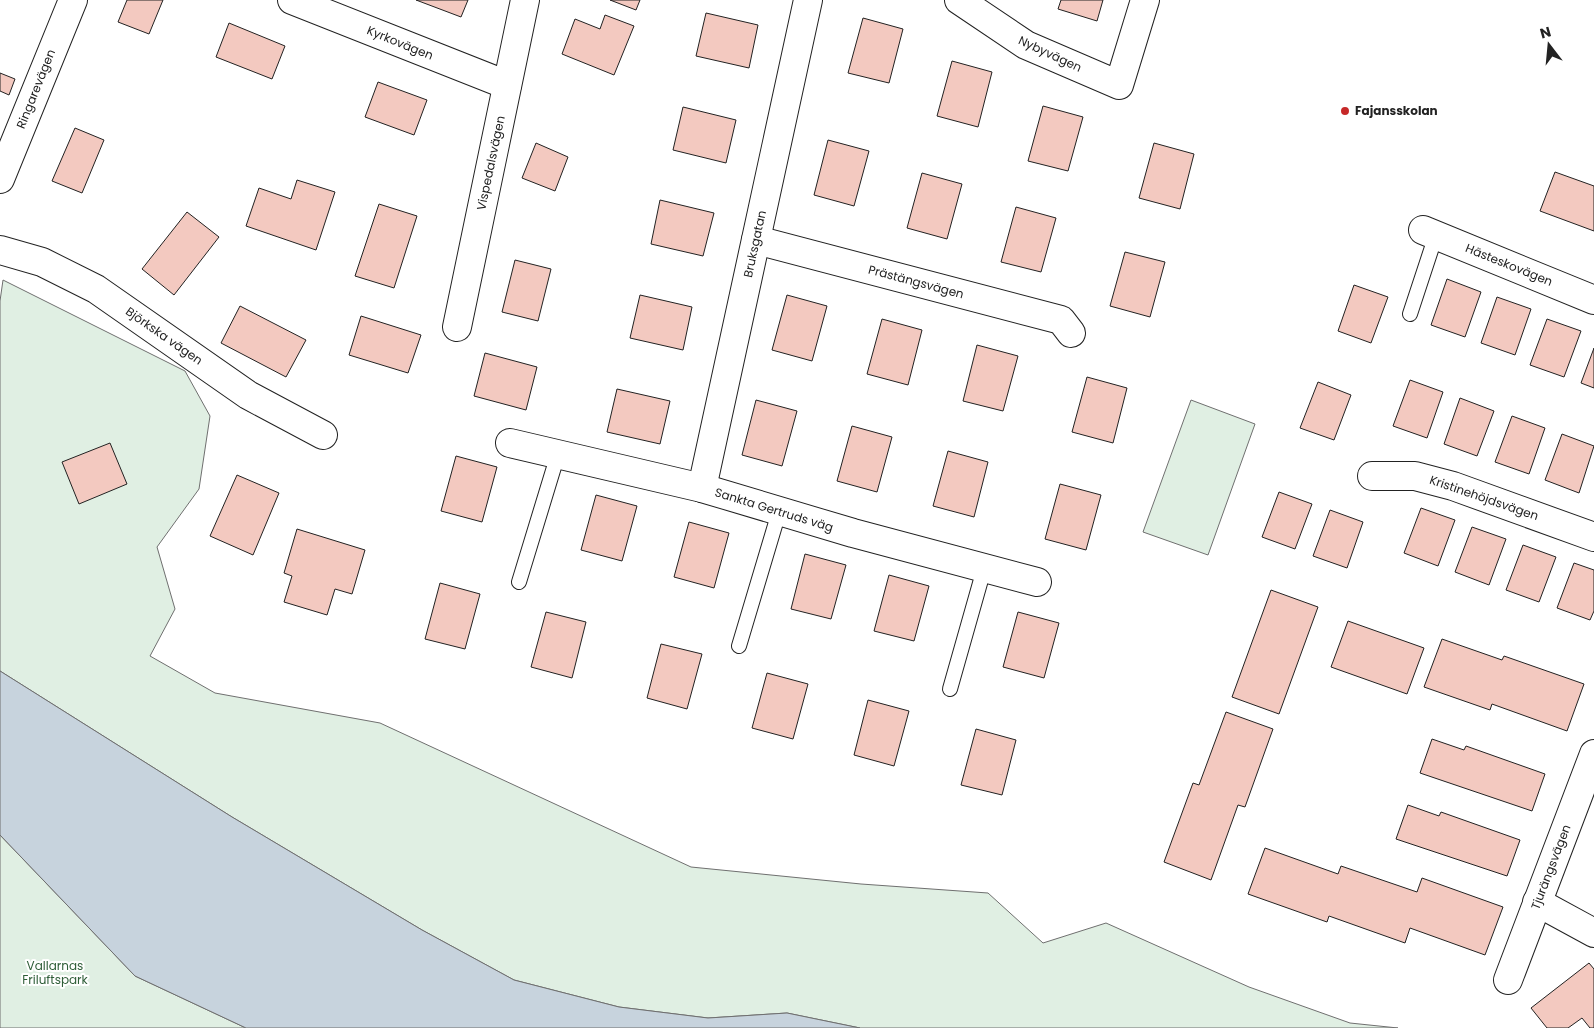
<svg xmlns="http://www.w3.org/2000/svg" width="1594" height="1028" font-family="Poppins,sans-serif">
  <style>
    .green { fill: #e0efe3; stroke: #6f6f6f }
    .water { fill: #c7d3dd; stroke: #6f6f6f }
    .building { fill: #f3c9c0; stroke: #222 }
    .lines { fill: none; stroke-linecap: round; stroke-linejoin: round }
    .service-casing { stroke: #222; stroke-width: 16 }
    .minor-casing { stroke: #222; stroke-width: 30 }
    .service { stroke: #fff; stroke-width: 14 }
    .minor { stroke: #fff; stroke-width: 28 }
    .poi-dot { fill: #c62828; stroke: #fff; stroke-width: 2 }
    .labels { text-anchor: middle; stroke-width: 4; stroke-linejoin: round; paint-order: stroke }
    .street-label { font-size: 12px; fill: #222; stroke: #fff }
    .poi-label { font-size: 12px; font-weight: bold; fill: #222; stroke: #fff; text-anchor: start }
    .park-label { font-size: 12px; fill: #2f5e38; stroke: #fff }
  </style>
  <rect width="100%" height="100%" fill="#fff"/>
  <g class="green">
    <polygon points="3,280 185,371 210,416 199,489 157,547 175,609 150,656 215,693 380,723 691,867 861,884 988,893 1043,943 1106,923 1249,987 1350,1023 1398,1028 860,1028 787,1013 708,1018 619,1007 514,980 422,930 232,817 0,671 0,301"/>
    <polygon points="1191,400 1255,424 1208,555 1143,532"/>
    <polygon points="0,835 135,976 246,1028 0,1028"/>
  </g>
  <polygon class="water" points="0,671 232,817 422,930 514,980 619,1007 708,1018 787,1013 860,1028 246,1028 135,976 0,835"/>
  <g class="building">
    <polygon points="127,0 163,0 149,34 118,22"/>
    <polygon points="416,0 468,0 461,17"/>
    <polygon points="610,0 640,0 636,10"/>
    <polygon points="1061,0 1103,0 1097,21 1058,9"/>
    <polygon points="706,13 758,25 749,68 696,56"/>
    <polygon points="605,15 634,26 614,75 562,54 575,19 600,29"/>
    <polygon points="863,18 903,29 889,83 848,73"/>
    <polygon points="229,23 285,46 272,79 216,57"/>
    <polygon points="952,61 992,72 978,127 937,116"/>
    <polygon points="0,73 15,79 9,95 0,91"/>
    <polygon points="378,82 427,100 414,135 365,117"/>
    <polygon points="1043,106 1083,117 1068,171 1028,161"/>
    <polygon points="683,107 736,120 726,163 673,150"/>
    <polygon points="75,128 104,140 82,193 52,181"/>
    <polygon points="828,140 869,151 854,206 814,195"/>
    <polygon points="536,143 568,157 555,191 522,178"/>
    <polygon points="1154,143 1194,154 1180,209 1139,198"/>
    <polygon points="1555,172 1594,186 1594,231 1540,211"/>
    <polygon points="922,173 962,184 947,239 907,228"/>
    <polygon points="297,180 335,192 316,250 246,226 259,188 291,199"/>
    <polygon points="660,200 714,213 703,256 651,244"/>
    <polygon points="379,204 417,216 394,288 355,276"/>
    <polygon points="1016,207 1056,218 1041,272 1001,262"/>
    <polygon points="187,212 219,237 174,295 142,269"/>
    <polygon points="1125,252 1165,262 1150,317 1110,306"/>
    <polygon points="515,260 551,269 538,321 502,312"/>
    <polygon points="1447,279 1481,292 1465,337 1431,325"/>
    <polygon points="1354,285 1388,297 1371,343 1338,331"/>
    <polygon points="640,295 692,307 683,350 630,338"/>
    <polygon points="787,295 827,306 812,361 772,350"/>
    <polygon points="1497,297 1531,309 1515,355 1481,343"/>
    <polygon points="240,306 306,340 286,377 221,343"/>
    <polygon points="361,316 421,335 408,373 349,355"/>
    <polygon points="882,319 922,330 908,385 867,374"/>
    <polygon points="1547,319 1581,331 1564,377 1530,365"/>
    <polygon points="977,345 1018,356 1003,411 963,401"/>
    <polygon points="1594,348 1594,388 1581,383"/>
    <polygon points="485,353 537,367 526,410 474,396"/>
    <polygon points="1087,377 1127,388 1113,443 1072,432"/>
    <polygon points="1410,380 1443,392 1427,438 1393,426"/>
    <polygon points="1318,382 1351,395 1334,440 1300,428"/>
    <polygon points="617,389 670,401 660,444 607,432"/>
    <polygon points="1460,398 1494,411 1477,456 1444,444"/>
    <polygon points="756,400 797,411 782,466 742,455"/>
    <polygon points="1512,416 1545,428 1529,474 1495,462"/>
    <polygon points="852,426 892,437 877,492 837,481"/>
    <polygon points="1562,434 1594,446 1579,493 1545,480"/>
    <polygon points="110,443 127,484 79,504 62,462"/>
    <polygon points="948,451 988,462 974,517 933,506"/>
    <polygon points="456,456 497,467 482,522 441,511"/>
    <polygon points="237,475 279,493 253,555 210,536"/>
    <polygon points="1060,484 1101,495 1086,550 1045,539"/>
    <polygon points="1279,492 1312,504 1295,549 1262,537"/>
    <polygon points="596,495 637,506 622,561 581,550"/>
    <polygon points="1421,508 1455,520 1438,566 1404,553"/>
    <polygon points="1330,510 1363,522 1347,568 1313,556"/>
    <polygon points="689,522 729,533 714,588 674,577"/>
    <polygon points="1472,527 1506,539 1489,585 1455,572"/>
    <polygon points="297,529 365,550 352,594 335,589 327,615 284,602 292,576 284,573"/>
    <polygon points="1523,545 1556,557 1539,602 1506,590"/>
    <polygon points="805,554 846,565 831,619 791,609"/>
    <polygon points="1574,563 1594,570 1594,611 1590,620 1557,608"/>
    <polygon points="889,575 929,586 914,641 874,631"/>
    <polygon points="440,583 480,594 465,649 425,639"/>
    <polygon points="1271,590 1318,607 1279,714 1232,697"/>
    <polygon points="546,612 586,622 572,678 531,667"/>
    <polygon points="1018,612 1059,623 1044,678 1003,667"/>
    <polygon points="1348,621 1424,648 1407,694 1331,667"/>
    <polygon points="1442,639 1502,660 1504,656 1584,684 1567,731 1492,704 1490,710 1424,687"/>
    <polygon points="661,644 702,654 687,709 647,698"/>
    <polygon points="767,673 808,684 793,739 752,728"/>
    <polygon points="868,700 909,711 894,766 854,755"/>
    <polygon points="1226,712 1273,729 1245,807 1238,805 1211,880 1164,862 1193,783 1199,785"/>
    <polygon points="976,729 1016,740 1002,795 961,785"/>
    <polygon points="1432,739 1464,750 1466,746 1545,774 1532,811 1420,773"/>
    <polygon points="1408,805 1439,816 1441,812 1520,840 1507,876 1396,839"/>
    <polygon points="1265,848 1338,874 1341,866 1417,892 1422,878 1503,907 1485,955 1410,928 1405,943 1329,916 1327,922 1248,894"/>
    <polygon points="1589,963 1594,969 1594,1028 1590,1028 1582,1018 1568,1028 1547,1028 1531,1008"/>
  </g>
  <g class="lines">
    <defs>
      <g id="service">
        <polyline points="1410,314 1436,235"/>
        <polyline points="519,582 558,454"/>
        <polyline points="739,646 779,512"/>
        <polyline points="950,689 984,569"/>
      </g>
      <g id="minor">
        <polyline points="292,0 507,85"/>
        <polyline points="959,0 1026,45 1119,85 1145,0"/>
        <polyline points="0,179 73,0"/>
        <polyline points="1423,230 1594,300"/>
        <polyline points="756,240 1061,320 1071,333"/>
        <polyline points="0,250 42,262 96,289 248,395 323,435"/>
        <polyline points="457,327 525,0"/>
        <polyline points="510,443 702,488 853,533 1037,582"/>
        <polyline points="1372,476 1415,476 1453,486 1594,537"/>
        <polyline points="702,488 808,0"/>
        <polyline points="1537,902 1594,933"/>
        <polyline points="1508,980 1594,754"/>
      </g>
    </defs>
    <use href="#service" class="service-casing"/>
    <use href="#minor" class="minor-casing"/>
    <use href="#service" class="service"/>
    <use href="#minor" class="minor"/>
  </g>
  <circle class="poi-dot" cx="1345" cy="111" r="5"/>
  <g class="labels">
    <g class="street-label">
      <text transform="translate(400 43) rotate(22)" y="4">Kyrkovägen</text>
      <text transform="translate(1050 54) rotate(25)" y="4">Nybyvägen</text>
      <text transform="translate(36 89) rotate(-68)" y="4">Ringarevägen</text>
      <text transform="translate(491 163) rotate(-78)" y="4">Vispedalsvägen</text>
      <text transform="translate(755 244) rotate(-78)" y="4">Bruksgatan</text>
      <text transform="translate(1509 265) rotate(22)" y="4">Hästeskovägen</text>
      <text transform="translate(916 282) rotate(15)" y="4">Prästängsvägen</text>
      <text transform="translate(164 336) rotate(35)" y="4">Björkska vägen</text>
      <text transform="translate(1484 498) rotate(19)" y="4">Kristinehöjdsvägen</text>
      <text transform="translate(774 510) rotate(17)" y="4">Sankta Gertruds väg</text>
      <text transform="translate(1551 867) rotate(-69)" y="4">Tjurängsvägen</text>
    </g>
    <g class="poi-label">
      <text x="1355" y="115">Fajansskolan</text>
    </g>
    <g class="park-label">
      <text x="55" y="970">Vallarnas<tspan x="55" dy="14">Friluftspark</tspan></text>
    </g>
  </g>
  <g transform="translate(1549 45) rotate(344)" stroke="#ffffff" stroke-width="4" paint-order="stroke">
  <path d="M0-4L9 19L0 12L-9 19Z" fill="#222222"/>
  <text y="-8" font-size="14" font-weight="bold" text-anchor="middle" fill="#222222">N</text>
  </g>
</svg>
